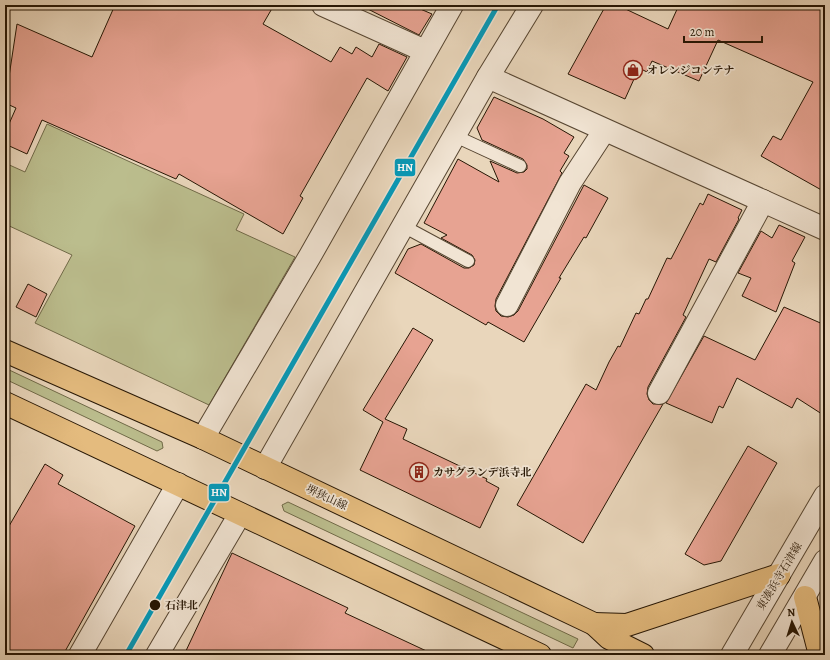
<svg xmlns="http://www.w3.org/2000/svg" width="830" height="660" font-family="Alegreya,'Noto Serif JP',serif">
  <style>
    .green { fill: #bbbd8d; stroke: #706a48 }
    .building { fill: #e7a392; stroke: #261604 }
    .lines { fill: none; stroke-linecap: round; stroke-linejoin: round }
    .service-casing { stroke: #574632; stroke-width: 14 }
    .minor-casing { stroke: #574632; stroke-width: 24 }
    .tertiary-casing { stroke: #574632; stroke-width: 24 }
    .primary-casing { stroke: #261604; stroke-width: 24 }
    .service { stroke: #f1e4d3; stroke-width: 12 }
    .minor { stroke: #f1e4d3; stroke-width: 22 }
    .tertiary { stroke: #f1e4d3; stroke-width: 22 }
    .primary { stroke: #e4bb7e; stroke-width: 22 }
    .tram-1-casing { stroke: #f1e4d3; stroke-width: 8 }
    .tram-1 { stroke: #049aba; stroke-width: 5 }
    .stop-dot { fill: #261604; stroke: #f1e4d3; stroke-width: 1.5 }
    .labels { text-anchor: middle; stroke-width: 3.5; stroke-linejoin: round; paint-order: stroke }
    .poi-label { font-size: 11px; font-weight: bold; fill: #261604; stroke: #f1e4d3; text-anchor: start }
    .street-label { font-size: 11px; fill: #261604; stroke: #f1e4d3 }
    .stop-label { font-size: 11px; font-weight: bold; fill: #261604; stroke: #f1e4d3; text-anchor: start }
    .line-badge { stroke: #f1e4d3; stroke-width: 1.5 }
    .badge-label { font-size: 11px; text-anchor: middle; font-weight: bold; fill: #fff }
  </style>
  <rect width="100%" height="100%" fill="#e9d6bb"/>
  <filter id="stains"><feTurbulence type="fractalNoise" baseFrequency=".005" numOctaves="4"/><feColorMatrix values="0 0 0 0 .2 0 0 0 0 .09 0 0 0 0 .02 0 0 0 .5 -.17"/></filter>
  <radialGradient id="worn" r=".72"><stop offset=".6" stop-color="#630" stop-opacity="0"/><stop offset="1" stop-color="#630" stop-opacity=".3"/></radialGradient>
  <g class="green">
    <polygon points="47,124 244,214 236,230 295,257 209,405 35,323 72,255 5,224 5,163 25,172"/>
    <polygon points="5,368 162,442 163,448 157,451 5,379"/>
    <polygon points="288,502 578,639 573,648 284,511 282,505"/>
  </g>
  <g class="building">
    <polygon points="115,5 274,5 263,24 331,62 340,47 352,54 356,47 372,57 379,44 407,57 388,91 367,78 300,196 303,198 283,234 179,174 176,179 42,120 27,154 5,144 5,133 16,108 5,103 17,24 92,57"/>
    <polygon points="360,5 411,5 432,14 419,35"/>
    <polygon points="606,5 617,5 668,29 679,5 825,5 825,192 761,156 773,136 781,140 813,82 718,40 699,81 652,61 647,72 639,68 625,99 568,74"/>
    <polygon points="494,97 543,119 574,137 564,153 569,156 560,171 562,173 496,299 495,306 496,311 501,316 508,317 514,315 518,311 584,185 608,198 586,238 584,237 559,278 561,278 524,342 488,322 486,325 395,273 408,249 421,244 464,268 469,268 474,265 475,260 472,255 441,238 447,235 424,223 458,159 499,182 490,161 517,173 524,172 527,169 527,165 523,159 482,140 477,128"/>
    <polygon points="708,194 742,210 738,218 739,219 716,262 709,259 683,315 686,317 648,387 647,394 649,400 653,404 663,404 583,543 517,505 586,384 596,390 609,362 618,346 620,347 636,313 639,314 646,299 648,299 667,258 671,259 700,203 703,205"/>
    <polygon points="779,225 805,237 792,261 795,263 776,312 742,296 751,278 738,273 761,231 772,238"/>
    <polygon points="28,284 47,294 36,317 16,307"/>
    <polygon points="784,307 825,325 825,416 797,398 792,408 737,378 723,408 719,406 712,423 666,403 704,336 755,360"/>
    <polygon points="413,328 433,340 385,419 407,429 403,439 487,479 486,481 499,488 480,528 360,470 383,422 363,410"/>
    <polygon points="748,446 777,463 721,561 704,565 685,554"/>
    <polygon points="45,464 63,475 58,484 135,526 63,655 5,655 5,533"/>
    <polygon points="232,553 348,608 345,613 435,655 184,655"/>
  </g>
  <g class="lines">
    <defs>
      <g id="service">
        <polyline points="455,136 520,166"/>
        <polyline points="403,226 468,261"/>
      </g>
      <g id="minor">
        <polyline points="323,5 425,51"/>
        <polyline points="488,77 825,229"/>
        <polyline points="507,305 570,183 604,131"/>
        <polyline points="659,393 763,201"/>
        <polyline points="203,438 310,256 452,5"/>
        <polyline points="265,468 488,77 532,5"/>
        <polyline points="80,655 178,484"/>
        <polyline points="157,655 240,514"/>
      </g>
      <g id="tertiary">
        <polyline points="732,655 825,496"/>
        <polyline points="770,655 825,561"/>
      </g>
      <g id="primary">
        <polyline points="5,351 203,438 594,624 609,638 643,655"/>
        <polyline points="5,403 540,655"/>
        <polyline points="805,597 820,655"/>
        <polyline points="594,624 627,625 779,575"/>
      </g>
    </defs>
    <use href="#service" class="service-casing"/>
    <use href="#minor" class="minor-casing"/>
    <use href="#tertiary" class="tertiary-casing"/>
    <use href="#primary" class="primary-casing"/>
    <use href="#service" class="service"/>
    <use href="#minor" class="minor"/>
    <use href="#tertiary" class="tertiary"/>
    <use href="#primary" class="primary"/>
    <defs>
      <polyline id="tram-1" points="126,655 498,5"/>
    </defs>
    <use href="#tram-1" class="tram-1-casing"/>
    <use href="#tram-1" class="tram-1"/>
  </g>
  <defs>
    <symbol id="shop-ring" viewBox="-11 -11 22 22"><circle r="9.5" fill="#f1e4d3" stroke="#8f2418" stroke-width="1.5"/><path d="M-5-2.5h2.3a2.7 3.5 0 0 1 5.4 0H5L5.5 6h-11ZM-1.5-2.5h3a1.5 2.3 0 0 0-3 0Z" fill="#8f2418"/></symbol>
    <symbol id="building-ring" viewBox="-11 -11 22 22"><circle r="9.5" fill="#f1e4d3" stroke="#8f2418" stroke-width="1.5"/><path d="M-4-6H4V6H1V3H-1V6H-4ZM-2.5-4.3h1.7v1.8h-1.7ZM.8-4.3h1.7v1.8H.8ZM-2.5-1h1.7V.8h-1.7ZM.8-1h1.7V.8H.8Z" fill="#8f2418"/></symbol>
  </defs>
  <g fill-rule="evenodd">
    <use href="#shop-ring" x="622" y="59" width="22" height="22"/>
    <use href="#building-ring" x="408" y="461" width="22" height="22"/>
  </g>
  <circle class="stop-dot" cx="155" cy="605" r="6"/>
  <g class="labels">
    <g class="poi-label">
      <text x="647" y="74">オレンジコンテナ</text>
      <text x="433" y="476">カサグランデ浜寺北</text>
    </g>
    <g class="street-label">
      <text transform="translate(327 497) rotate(25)" y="4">堺狭山線</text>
      <text transform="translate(779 576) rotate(-59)" y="4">東湊浜寺石津線</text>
    </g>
    <g class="stop-label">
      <text x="165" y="609">石津北</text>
    </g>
  </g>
  <g class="line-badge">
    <rect x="394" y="158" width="22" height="19" rx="4" fill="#049aba"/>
    <rect x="208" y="483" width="22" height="19" rx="4" fill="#049aba"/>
  </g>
  <g class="badge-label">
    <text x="405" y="171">HN</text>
    <text x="219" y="496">HN</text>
  </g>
  <rect width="830" height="660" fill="none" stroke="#e9d6bb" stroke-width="20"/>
  <rect x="6" y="6" width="818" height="648" fill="none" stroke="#261604" stroke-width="2"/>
  <rect x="10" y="10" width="810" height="640" fill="none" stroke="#261604"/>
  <g transform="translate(792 622) rotate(356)" stroke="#f1e4d3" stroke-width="3" paint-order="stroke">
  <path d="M0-3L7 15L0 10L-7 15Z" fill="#261604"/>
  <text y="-6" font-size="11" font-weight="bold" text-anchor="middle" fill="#261604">N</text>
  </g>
  <path d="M684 36v6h78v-6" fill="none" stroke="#261604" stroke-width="2"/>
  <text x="690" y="36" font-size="12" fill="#261604" stroke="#f1e4d3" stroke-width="3" paint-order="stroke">20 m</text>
  <rect width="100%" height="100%" filter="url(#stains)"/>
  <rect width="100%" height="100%" fill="url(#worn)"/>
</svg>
